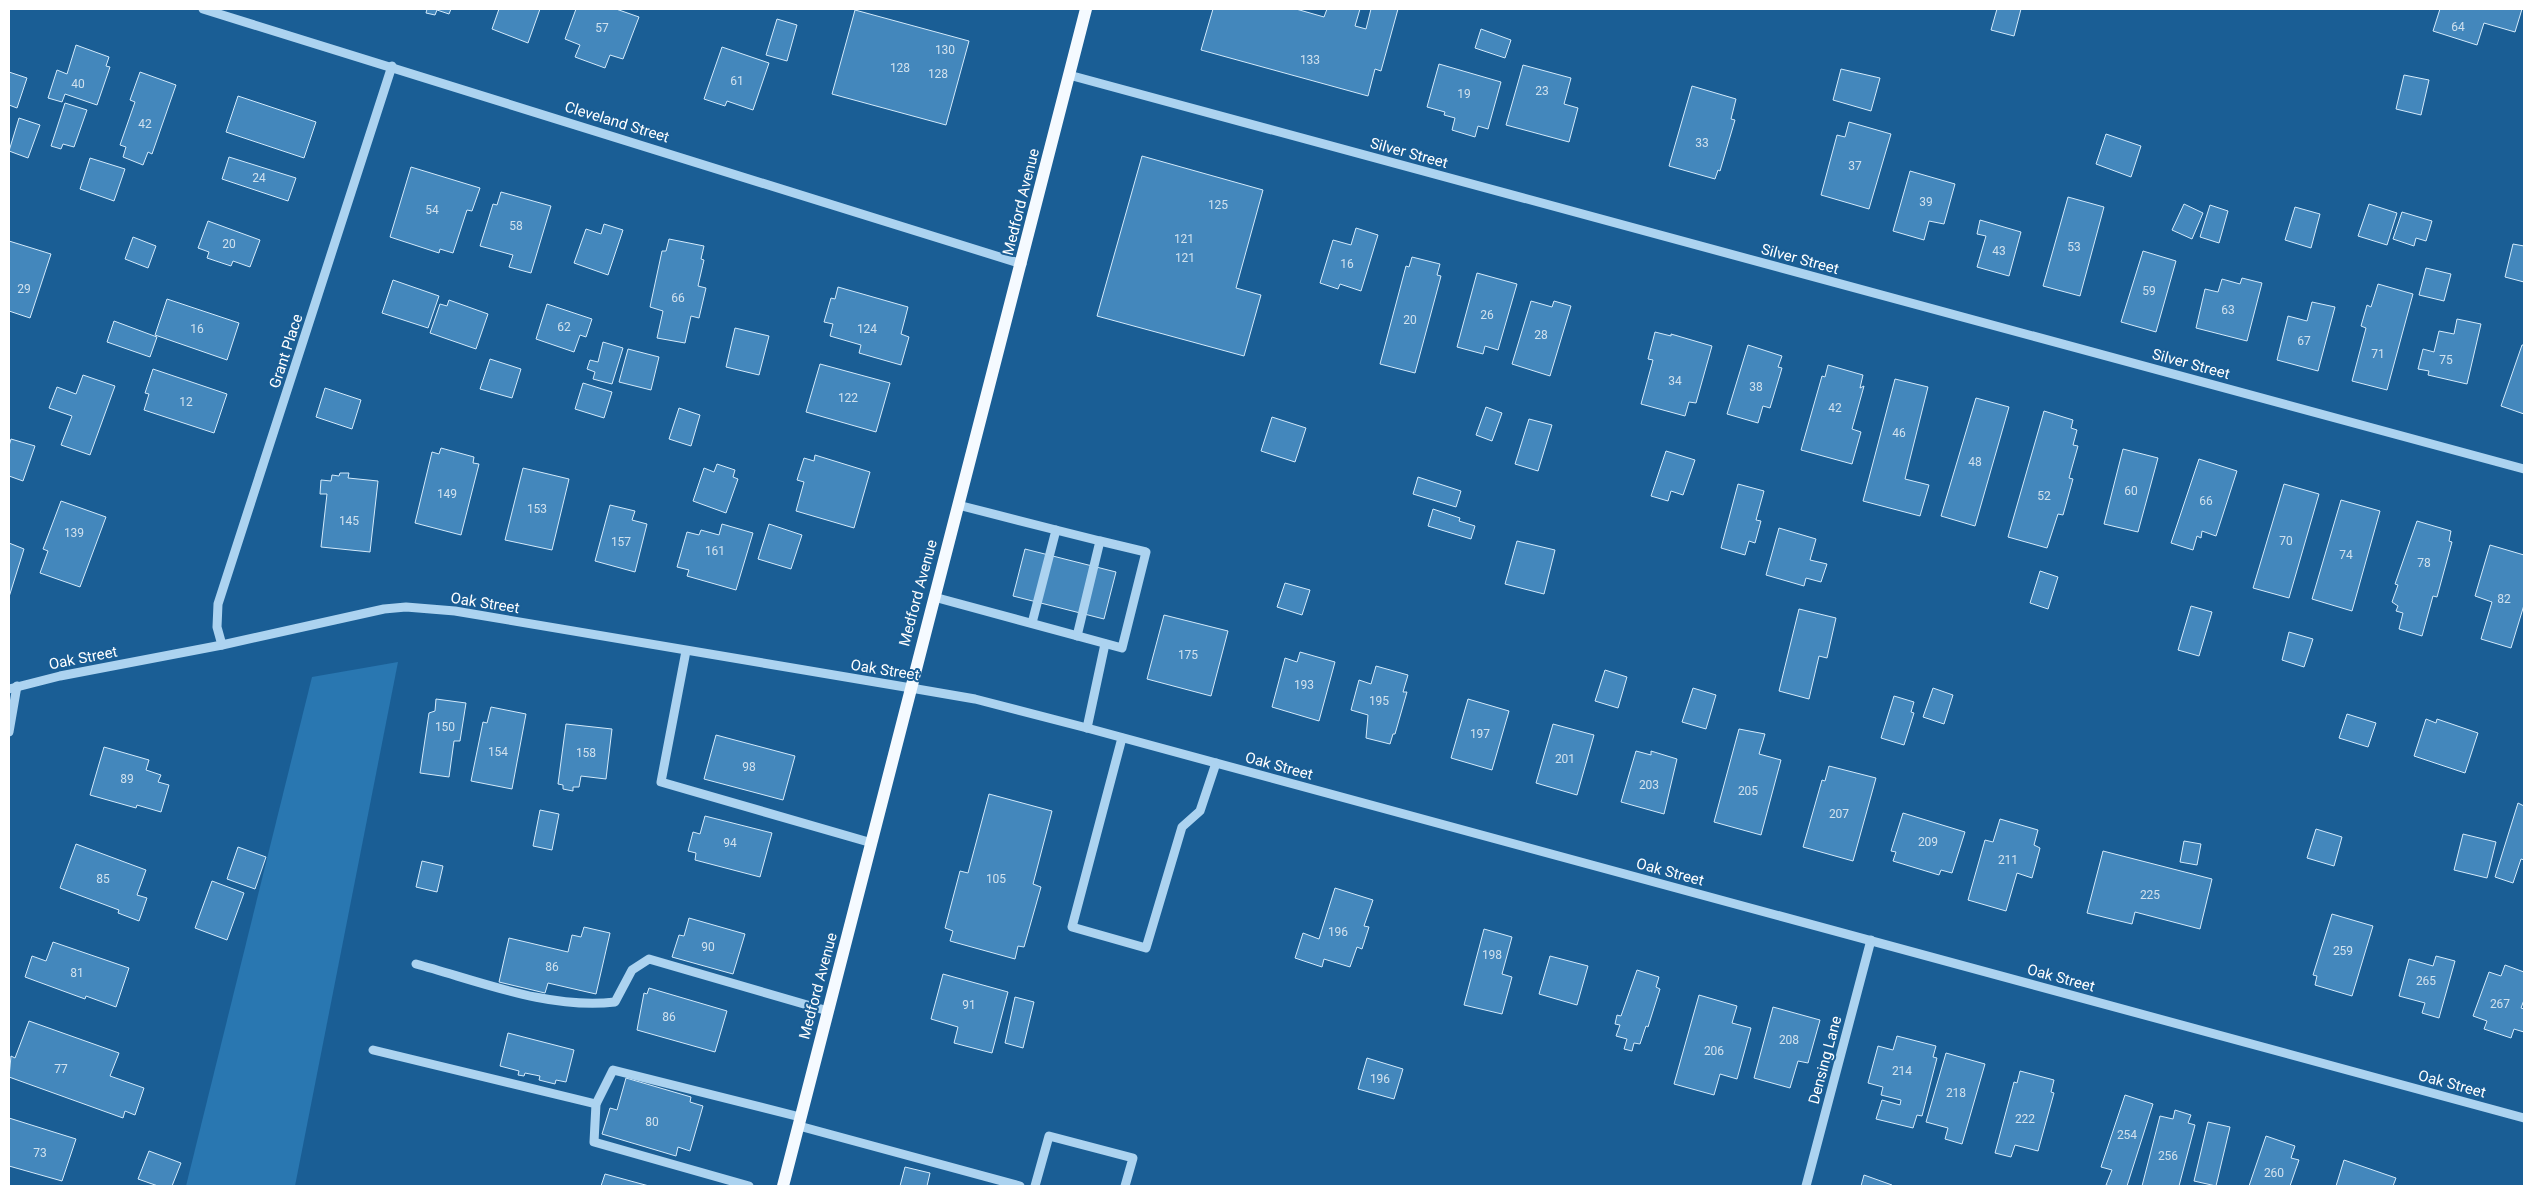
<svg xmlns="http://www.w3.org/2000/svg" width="2533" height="1195" font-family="Roboto,sans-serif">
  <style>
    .green { fill: #2977b1 }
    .building { fill: #4387bc; stroke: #d3eafb }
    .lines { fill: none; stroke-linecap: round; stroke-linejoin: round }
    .minor { stroke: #acd3f0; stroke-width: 9 }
    .major { stroke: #f5faff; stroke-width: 12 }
    .labels { text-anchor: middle; stroke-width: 4; stroke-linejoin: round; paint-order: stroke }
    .number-label { font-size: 12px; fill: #d0e1ee }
    .street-label { font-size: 15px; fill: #fff; stroke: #1a5e95 }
  </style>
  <rect width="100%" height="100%" fill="#1a5e95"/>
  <polygon class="green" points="398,662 295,1186 186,1186 312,677"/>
  <g class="building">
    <polygon points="427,9 451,9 449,14 437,10 435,15 426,13"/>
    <polygon points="499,9 540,9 528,43 492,29"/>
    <polygon points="576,9 616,9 639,17 623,59 610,55 605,68 575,57 580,45 565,39"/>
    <polygon points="1213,9 1296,9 1324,17 1327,9 1360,9 1355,26 1366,29 1371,9 1398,9 1381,71 1375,69 1368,96 1201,50"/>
    <polygon points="1997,9 2021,9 2014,36 1991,30"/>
    <polygon points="2440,9 2522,9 2515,32 2484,23 2477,45 2433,31"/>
    <polygon points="855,10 969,41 946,125 832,94"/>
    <polygon points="777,19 797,25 787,61 766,55"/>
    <polygon points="1481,29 1511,40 1505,58 1475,48"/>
    <polygon points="76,45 109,57 106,66 110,67 97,105 65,94 62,102 48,98 57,70 67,74"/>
    <polygon points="722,47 769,63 753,110 727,101 725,106 704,99"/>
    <polygon points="1439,64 1501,82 1488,129 1478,126 1475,137 1452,130 1455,118 1444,115 1445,112 1427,107"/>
    <polygon points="1523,65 1571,78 1564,104 1578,108 1569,142 1506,125"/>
    <polygon points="1841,69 1880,78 1871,111 1833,100"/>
    <polygon points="9,72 27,78 17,108 9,105"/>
    <polygon points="140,72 176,85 152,154 148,152 143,165 123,157 126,147 120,145 135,102 130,100"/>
    <polygon points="2404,75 2429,80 2421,115 2396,109"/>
    <polygon points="1692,86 1736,99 1731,119 1735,120 1720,171 1718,170 1715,179 1669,166"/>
    <polygon points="238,96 316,122 304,158 226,132"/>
    <polygon points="65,103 87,110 74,147 63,144 61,149 51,146"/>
    <polygon points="19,118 40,125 28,158 9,151"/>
    <polygon points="1849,122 1891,134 1869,209 1821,195 1837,135 1845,137"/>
    <polygon points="2106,134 2141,146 2131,177 2096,164"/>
    <polygon points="1142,156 1263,190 1236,288 1261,295 1244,356 1097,316"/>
    <polygon points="229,157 296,178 288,201 222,179"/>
    <polygon points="90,158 125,169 114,201 80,189"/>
    <polygon points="411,167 480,188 472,211 467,210 453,253 440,249 439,253 390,237"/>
    <polygon points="1910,171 1955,184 1944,224 1929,221 1924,240 1893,231"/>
    <polygon points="501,192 551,206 531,273 509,267 513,255 480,246 493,204 497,205"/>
    <polygon points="2068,197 2104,207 2080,296 2043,286"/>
    <polygon points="2184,204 2203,213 2192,239 2172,230"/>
    <polygon points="2369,204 2397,213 2387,245 2358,236"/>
    <polygon points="2210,205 2228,211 2219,243 2200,237"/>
    <polygon points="2295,207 2320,214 2311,248 2285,240"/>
    <polygon points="2402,212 2432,221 2426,241 2416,238 2414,246 2393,239"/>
    <polygon points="1980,220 2021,232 2009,276 1977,267 1986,236 1977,234"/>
    <polygon points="208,221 260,240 250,267 233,261 231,266 207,258 209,252 198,248"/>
    <polygon points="604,224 623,230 608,275 574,263 586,229 601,234"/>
    <polygon points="1356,228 1378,235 1361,291 1340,284 1338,289 1320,283 1333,240 1351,245"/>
    <polygon points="133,237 156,246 148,268 125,259"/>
    <polygon points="669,239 704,246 701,259 704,260 698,286 706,288 699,318 691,316 685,343 657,338 663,311 650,307 662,251 666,251"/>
    <polygon points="9,241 51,254 30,318 9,311"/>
    <polygon points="2513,244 2524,246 2524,282 2505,277"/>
    <polygon points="2143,251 2176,261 2156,332 2121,322"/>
    <polygon points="1412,257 1440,264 1437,275 1441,276 1415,373 1380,364 1406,266 1409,267"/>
    <polygon points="2426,268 2451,274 2444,301 2419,295"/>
    <polygon points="1477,273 1517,284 1498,350 1485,346 1483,354 1457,347"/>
    <polygon points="2242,278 2262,283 2247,341 2196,328 2205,289 2218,292 2222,279 2240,284"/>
    <polygon points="393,280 439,296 428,328 382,313"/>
    <polygon points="2378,284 2413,294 2387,390 2352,381 2366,328 2361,326 2367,305 2371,307"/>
    <polygon points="838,287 908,307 901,334 909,337 901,365 859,353 861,345 830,336 833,324 824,322 831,298 835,299"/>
    <polygon points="167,299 239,323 227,360 155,335"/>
    <polygon points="449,300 488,314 476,349 430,333 440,304 447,306"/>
    <polygon points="1531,301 1552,307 1554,301 1571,306 1550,376 1512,364"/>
    <polygon points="2312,302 2335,307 2318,371 2277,360 2288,316 2307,321"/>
    <polygon points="547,304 592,319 586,337 580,335 574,352 536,339"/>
    <polygon points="2457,319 2481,324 2467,384 2428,375 2429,371 2418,369 2423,349 2434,352 2439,331 2454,334"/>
    <polygon points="114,321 157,337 150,357 107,342"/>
    <polygon points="735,328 769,336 759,375 726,367"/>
    <polygon points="1655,332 1671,336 1671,334 1712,346 1696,403 1689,402 1685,416 1641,404 1653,360 1648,359"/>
    <polygon points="603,342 623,348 612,384 593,379 595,372 587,369 590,360 598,362"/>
    <polygon points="1748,345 1782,356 1778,367 1782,368 1770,408 1763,406 1758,423 1727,414"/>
    <polygon points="2522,345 2524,345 2524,414 2501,406"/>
    <polygon points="628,349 659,357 651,390 619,382"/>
    <polygon points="490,359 521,369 512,398 480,389"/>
    <polygon points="820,364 890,383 876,432 806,412"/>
    <polygon points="1828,365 1863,375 1860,388 1864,386 1852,429 1861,432 1852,464 1801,450 1822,376 1825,377"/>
    <polygon points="153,369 227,394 214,433 144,410 149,394 145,393"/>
    <polygon points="83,375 115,386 90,455 61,445 72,416 49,408 57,387 76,394"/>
    <polygon points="1895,379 1928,387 1905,479 1929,485 1920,516 1863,501"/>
    <polygon points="583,383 612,392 604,418 575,409"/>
    <polygon points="325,388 361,400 352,429 316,417"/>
    <polygon points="1976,398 2009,407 1975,526 1941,516"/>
    <polygon points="1486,407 1502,413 1492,441 1476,435"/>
    <polygon points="679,408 700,415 691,446 669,439"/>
    <polygon points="2044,411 2073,420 2071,428 2077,430 2073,445 2078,446 2069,478 2073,479 2063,515 2058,514 2047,548 2008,537"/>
    <polygon points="1272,417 1306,428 1295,462 1261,451"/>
    <polygon points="1529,419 1552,425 1538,471 1515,464"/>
    <polygon points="11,439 35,446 23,481 9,476 9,446"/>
    <polygon points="441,448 474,457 473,463 479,464 461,535 415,523 432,452 439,454"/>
    <polygon points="2123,449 2158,458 2138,532 2104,524"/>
    <polygon points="1666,451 1695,460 1683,495 1671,491 1668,501 1651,496"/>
    <polygon points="815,455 870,472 854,528 796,511 804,482 797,480 804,458 814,461"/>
    <polygon points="2199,459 2237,471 2216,536 2202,531 2201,538 2197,536 2193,550 2171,543"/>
    <polygon points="717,464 735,470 733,477 738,479 726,513 693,501 704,468 714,472"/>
    <polygon points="523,468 569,479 552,550 505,540"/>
    <polygon points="340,473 349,473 348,478 378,481 370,552 321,547 327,494 320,494 321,480 331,481 332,475 339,476"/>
    <polygon points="1418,477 1461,491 1456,507 1413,494"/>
    <polygon points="1738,484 1764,491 1756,520 1761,521 1755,543 1749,541 1745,555 1721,548"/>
    <polygon points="2284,484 2319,494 2289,598 2253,588"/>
    <polygon points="2341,500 2380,511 2352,611 2312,599"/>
    <polygon points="61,501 106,517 80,587 40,573 48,551 43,549"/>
    <polygon points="610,505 635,511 632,520 647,524 635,572 595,561"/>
    <polygon points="1433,509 1460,518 1459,521 1475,526 1471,539 1428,526"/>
    <polygon points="2417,521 2451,531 2449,541 2452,542 2437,597 2433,596 2422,636 2399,629 2403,613 2396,611 2398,606 2392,602 2398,585 2395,584"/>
    <polygon points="722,524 753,533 736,590 687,576 689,570 677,567 687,532 699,535 701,530 719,535"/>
    <polygon points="769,524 802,535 791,569 758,559"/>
    <polygon points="1779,528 1816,539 1810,560 1827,564 1821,582 1806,578 1804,586 1766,575"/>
    <polygon points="1517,541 1555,550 1544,594 1505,584"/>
    <polygon points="9,543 24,549 9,597"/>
    <polygon points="2490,545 2524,555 2524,605 2511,648 2481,639 2492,602 2475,596"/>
    <polygon points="1025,549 1116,572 1104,619 1013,596"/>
    <polygon points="2040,571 2058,577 2048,609 2030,603"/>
    <polygon points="1285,583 1310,590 1302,615 1277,607"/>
    <polygon points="2191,606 2212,612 2199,656 2178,650"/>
    <polygon points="1799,609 1836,618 1827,658 1819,656 1809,699 1779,691"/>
    <polygon points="1164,615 1228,631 1211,696 1147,679"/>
    <polygon points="2289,632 2313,639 2304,667 2282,660"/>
    <polygon points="1300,652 1335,662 1319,721 1272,707 1285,658 1297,662"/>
    <polygon points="1376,666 1408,675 1403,692 1407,692 1395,734 1393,734 1390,744 1366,738 1368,715 1351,710 1359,680 1371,684"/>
    <polygon points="1605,670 1627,677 1618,708 1595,701"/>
    <polygon points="1693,688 1716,695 1706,729 1682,722"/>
    <polygon points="1933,688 1953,695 1944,724 1923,717"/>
    <polygon points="1894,696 1914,702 1911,712 1914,713 1904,745 1881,738"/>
    <polygon points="436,699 466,703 460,741 454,741 449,777 420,773 429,713 435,711"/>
    <polygon points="1468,699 1509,711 1492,770 1451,758"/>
    <polygon points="491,707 526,714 512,789 471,781 483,722 487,723"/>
    <polygon points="2347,714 2376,723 2368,747 2339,738"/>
    <polygon points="2426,719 2436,723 2437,719 2478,733 2465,773 2414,756"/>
    <polygon points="566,724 612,729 606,779 581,776 579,787 573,787 573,791 563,789 563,785 558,784"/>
    <polygon points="1553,724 1594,735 1577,795 1536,783"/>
    <polygon points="1739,729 1765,734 1759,754 1781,760 1761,835 1714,822"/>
    <polygon points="716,735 795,756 783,800 704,779"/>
    <polygon points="104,747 149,760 146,770 161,775 158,782 169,785 161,812 137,805 136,808 90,795"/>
    <polygon points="1636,751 1651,755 1651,751 1677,759 1664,814 1621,802"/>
    <polygon points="1829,766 1876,778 1853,861 1803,847 1822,780 1825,781"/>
    <polygon points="989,794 1052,811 1033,884 1041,887 1024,947 1018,946 1015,959 950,941 953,931 945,928 960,871 968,873"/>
    <polygon points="2518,803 2524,806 2524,860 2521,859 2513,883 2495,877"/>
    <polygon points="540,810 559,814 552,850 533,846"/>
    <polygon points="1903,813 1965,832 1952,873 1941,870 1939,875 1893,861 1896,852 1891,851"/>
    <polygon points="705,816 772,833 760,877 695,860 696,853 688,851 693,832 700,834"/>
    <polygon points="2000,819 2038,830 2034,845 2040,848 2032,878 2017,873 2006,911 1968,900 1985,840 1993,842"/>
    <polygon points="2316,829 2342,837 2334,866 2307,858"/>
    <polygon points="2463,834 2496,842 2487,878 2454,870"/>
    <polygon points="2184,841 2201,844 2197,865 2180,862"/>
    <polygon points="76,844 146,870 137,895 147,898 139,921 118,913 119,910 60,888"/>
    <polygon points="238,847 266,857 255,889 227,879"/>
    <polygon points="2103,851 2212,879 2200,929 2135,912 2132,924 2087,913"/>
    <polygon points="422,861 443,866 437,892 416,887"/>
    <polygon points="212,881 244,893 227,940 195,928"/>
    <polygon points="1335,888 1373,900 1364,926 1369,927 1362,949 1357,947 1350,967 1324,959 1322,967 1295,958 1303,933 1319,939"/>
    <polygon points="2332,914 2373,926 2352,996 2315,985 2317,976 2313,975"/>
    <polygon points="689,918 745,934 733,974 672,957 679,935 684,936"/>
    <polygon points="584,927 610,933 596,994 548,983 545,993 499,982 509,938 568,952 572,935 581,937"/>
    <polygon points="1484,929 1512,937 1502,974 1512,977 1502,1014 1464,1005"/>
    <polygon points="53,942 129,968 116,1007 86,996 85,999 25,977 32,956 46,961"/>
    <polygon points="1550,956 1588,966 1577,1005 1539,994"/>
    <polygon points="2436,956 2455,961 2439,1018 2422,1013 2425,1003 2399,996 2409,959 2433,966"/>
    <polygon points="2505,965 2524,972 2524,1000 2521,1008 2524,1009 2524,1032 2514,1029 2511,1038 2484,1029 2487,1021 2473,1016 2489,972 2501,976"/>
    <polygon points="1637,970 1659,977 1656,987 1660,989 1648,1027 1646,1026 1640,1044 1634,1043 1632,1051 1624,1049 1627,1039 1616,1036 1620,1025 1615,1024 1617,1015 1621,1016"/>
    <polygon points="943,974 1008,992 992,1053 954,1043 958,1027 931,1019"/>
    <polygon points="649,988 727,1011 715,1052 637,1030 644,993 647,994"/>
    <polygon points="1699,995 1737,1006 1732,1023 1751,1028 1737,1079 1720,1074 1714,1095 1674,1084"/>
    <polygon points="1015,997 1034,1002 1023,1048 1005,1043"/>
    <polygon points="1773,1007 1820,1020 1808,1063 1798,1061 1790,1088 1754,1078"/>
    <polygon points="29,1021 119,1053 110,1076 144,1088 135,1115 125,1111 123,1118 9,1077 11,1056 15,1058"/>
    <polygon points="508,1033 574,1050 566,1082 556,1080 555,1084 539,1080 540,1076 525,1073 524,1076 518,1075 519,1071 500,1066"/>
    <polygon points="1897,1036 1936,1046 1933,1057 1937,1058 1922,1116 1917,1115 1913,1128 1876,1119 1882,1100 1900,1105 1901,1100 1881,1095 1883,1087 1868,1083 1878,1046 1893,1050"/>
    <polygon points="1946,1053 1985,1064 1962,1144 1945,1139 1948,1128 1926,1122"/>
    <polygon points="1367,1058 1403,1069 1394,1099 1358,1089"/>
    <polygon points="2020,1071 2054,1080 2051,1092 2054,1093 2038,1151 2015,1145 2011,1157 1995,1153 2014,1082 2017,1083"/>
    <polygon points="626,1078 691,1097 690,1102 703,1106 690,1151 678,1147 676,1156 602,1134 610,1108 617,1110"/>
    <polygon points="2125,1095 2153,1104 2127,1186 2111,1186 2106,1185 2112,1170 2101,1167"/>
    <polygon points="2175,1110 2191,1115 2188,1123 2195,1125 2179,1186 2142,1186 2160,1116 2173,1119"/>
    <polygon points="9,1118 76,1139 62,1181 9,1166"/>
    <polygon points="2208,1122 2230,1127 2216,1186 2194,1181"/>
    <polygon points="2266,1136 2295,1146 2291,1158 2299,1160 2290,1186 2249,1186"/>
    <polygon points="149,1151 181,1163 172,1186 158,1186 138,1179"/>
    <polygon points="2344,1160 2396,1178 2393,1186 2336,1186"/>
    <polygon points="905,1167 930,1173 927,1186 900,1186"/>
    <polygon points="605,1174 649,1186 601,1186"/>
    <polygon points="1864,1175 1892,1185 1892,1186 1861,1186"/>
  </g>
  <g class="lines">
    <g class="minor">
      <polyline points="203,9 1022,264"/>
      <polyline points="1069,75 2524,469"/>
      <polyline points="958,505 1056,530 1032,623"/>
      <polyline points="1056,530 1100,541 1077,636"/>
      <polyline points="934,597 1122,648 1146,552 1100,541"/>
      <polyline points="222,645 217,627 218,604 392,66"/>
      <polyline points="686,651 661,782 872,843"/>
      <polyline points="9,689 60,676 222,645 384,609 406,607 455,611 911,688 975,699 1087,728 2524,1118"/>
      <polyline points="1087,728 1105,644"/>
      <polyline points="9,732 17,686"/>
      <polyline points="1122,738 1072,927 1146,948 1182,827 1200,811 1216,763"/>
      <path d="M416,964C479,981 550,1010 615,1002L632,970L649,959L828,1011"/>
      <polyline points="373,1050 596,1104"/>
      <polyline points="799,1126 1020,1186"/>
      <polyline points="749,1186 594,1142 596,1104 613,1070 800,1117"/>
      <polyline points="1035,1186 1049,1136 1133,1158 1125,1186"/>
      <polyline points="1806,1186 1871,940"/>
    </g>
    <polyline class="major" points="783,1186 1086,9"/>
  </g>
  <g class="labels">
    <g class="number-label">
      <text x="2458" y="31">64</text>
      <text x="602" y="32">57</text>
      <text x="945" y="54">130</text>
      <text x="1310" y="64">133</text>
      <text x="900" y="72">128</text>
      <text x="938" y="78">128</text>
      <text x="737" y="85">61</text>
      <text x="78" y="88">40</text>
      <text x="1542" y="95">23</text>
      <text x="1464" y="98">19</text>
      <text x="145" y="128">42</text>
      <text x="1702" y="147">33</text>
      <text x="1855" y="170">37</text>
      <text x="259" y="182">24</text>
      <text x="1926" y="206">39</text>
      <text x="1218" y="209">125</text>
      <text x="432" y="214">54</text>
      <text x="516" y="230">58</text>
      <text x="1184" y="243">121</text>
      <text x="229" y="248">20</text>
      <text x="2074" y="251">53</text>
      <text x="1999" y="255">43</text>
      <text x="1185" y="262">121</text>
      <text x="1347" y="268">16</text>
      <text x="24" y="293">29</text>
      <text x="2149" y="295">59</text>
      <text x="678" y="302">66</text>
      <text x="2228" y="314">63</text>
      <text x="1487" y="319">26</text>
      <text x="1410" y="324">20</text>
      <text x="564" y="331">62</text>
      <text x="197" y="333">16</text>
      <text x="867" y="333">124</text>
      <text x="1541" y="339">28</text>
      <text x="2304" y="345">67</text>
      <text x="2378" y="358">71</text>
      <text x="2446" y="364">75</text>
      <text x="1675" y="385">34</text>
      <text x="1756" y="391">38</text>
      <text x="848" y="402">122</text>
      <text x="186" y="406">12</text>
      <text x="1835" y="412">42</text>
      <text x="1899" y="437">46</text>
      <text x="1975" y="466">48</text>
      <text x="2131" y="495">60</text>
      <text x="447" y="498">149</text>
      <text x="2044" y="500">52</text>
      <text x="2206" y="505">66</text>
      <text x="537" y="513">153</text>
      <text x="349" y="525">145</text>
      <text x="74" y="537">139</text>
      <text x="2286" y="545">70</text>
      <text x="621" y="546">157</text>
      <text x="715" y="555">161</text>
      <text x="2346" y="559">74</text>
      <text x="2424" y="567">78</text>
      <text x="2504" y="603">82</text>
      <text x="1188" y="659">175</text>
      <text x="1304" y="689">193</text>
      <text x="1379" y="705">195</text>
      <text x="445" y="731">150</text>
      <text x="1480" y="738">197</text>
      <text x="498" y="756">154</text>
      <text x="586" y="757">158</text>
      <text x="1565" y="763">201</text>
      <text x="749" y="771">98</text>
      <text x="127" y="783">89</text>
      <text x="1649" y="789">203</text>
      <text x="1748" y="795">205</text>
      <text x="1839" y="818">207</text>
      <text x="1928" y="846">209</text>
      <text x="730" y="847">94</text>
      <text x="2008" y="864">211</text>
      <text x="103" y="883">85</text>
      <text x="996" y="883">105</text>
      <text x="2150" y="899">225</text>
      <text x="1338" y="936">196</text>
      <text x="708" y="951">90</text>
      <text x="2343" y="955">259</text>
      <text x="1492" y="959">198</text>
      <text x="552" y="971">86</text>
      <text x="77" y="977">81</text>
      <text x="2426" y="985">265</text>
      <text x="2500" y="1008">267</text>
      <text x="969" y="1009">91</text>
      <text x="669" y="1021">86</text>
      <text x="1789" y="1044">208</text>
      <text x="1714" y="1055">206</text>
      <text x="61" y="1073">77</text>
      <text x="1902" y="1075">214</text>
      <text x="1380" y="1083">196</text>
      <text x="1956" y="1097">218</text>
      <text x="2025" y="1123">222</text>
      <text x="652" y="1126">80</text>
      <text x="2127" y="1139">254</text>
      <text x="40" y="1157">73</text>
      <text x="2168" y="1160">256</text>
      <text x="2274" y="1177">260</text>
    </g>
    <g class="street-label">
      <text transform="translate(617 122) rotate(17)" y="5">Cleveland Street</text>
      <text transform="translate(1409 153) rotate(15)" y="5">Silver Street</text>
      <text transform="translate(1021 202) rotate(-76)" y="5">Medford Avenue</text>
      <text transform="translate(1800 259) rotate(15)" y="5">Silver Street</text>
      <text transform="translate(286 351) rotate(-72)" y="5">Grant Place</text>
      <text transform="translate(2191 364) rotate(15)" y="5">Silver Street</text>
      <text transform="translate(918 593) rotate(-75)" y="5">Medford Avenue</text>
      <text transform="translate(485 603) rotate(9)" y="5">Oak Street</text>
      <text transform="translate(83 658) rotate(-11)" y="5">Oak Street</text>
      <text transform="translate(885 670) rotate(9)" y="5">Oak Street</text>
      <text transform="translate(1279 766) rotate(15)" y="5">Oak Street</text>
      <text transform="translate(1670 872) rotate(15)" y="5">Oak Street</text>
      <text transform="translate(2061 978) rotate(15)" y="5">Oak Street</text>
      <text transform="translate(818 986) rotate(-75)" y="5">Medford Avenue</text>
      <text transform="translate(1825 1060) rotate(-75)" y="5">Densing Lane</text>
      <text transform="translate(2452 1084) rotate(15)" y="5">Oak Street</text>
    </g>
  </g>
  <rect width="2533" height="1195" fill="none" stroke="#ffffff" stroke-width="20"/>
</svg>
